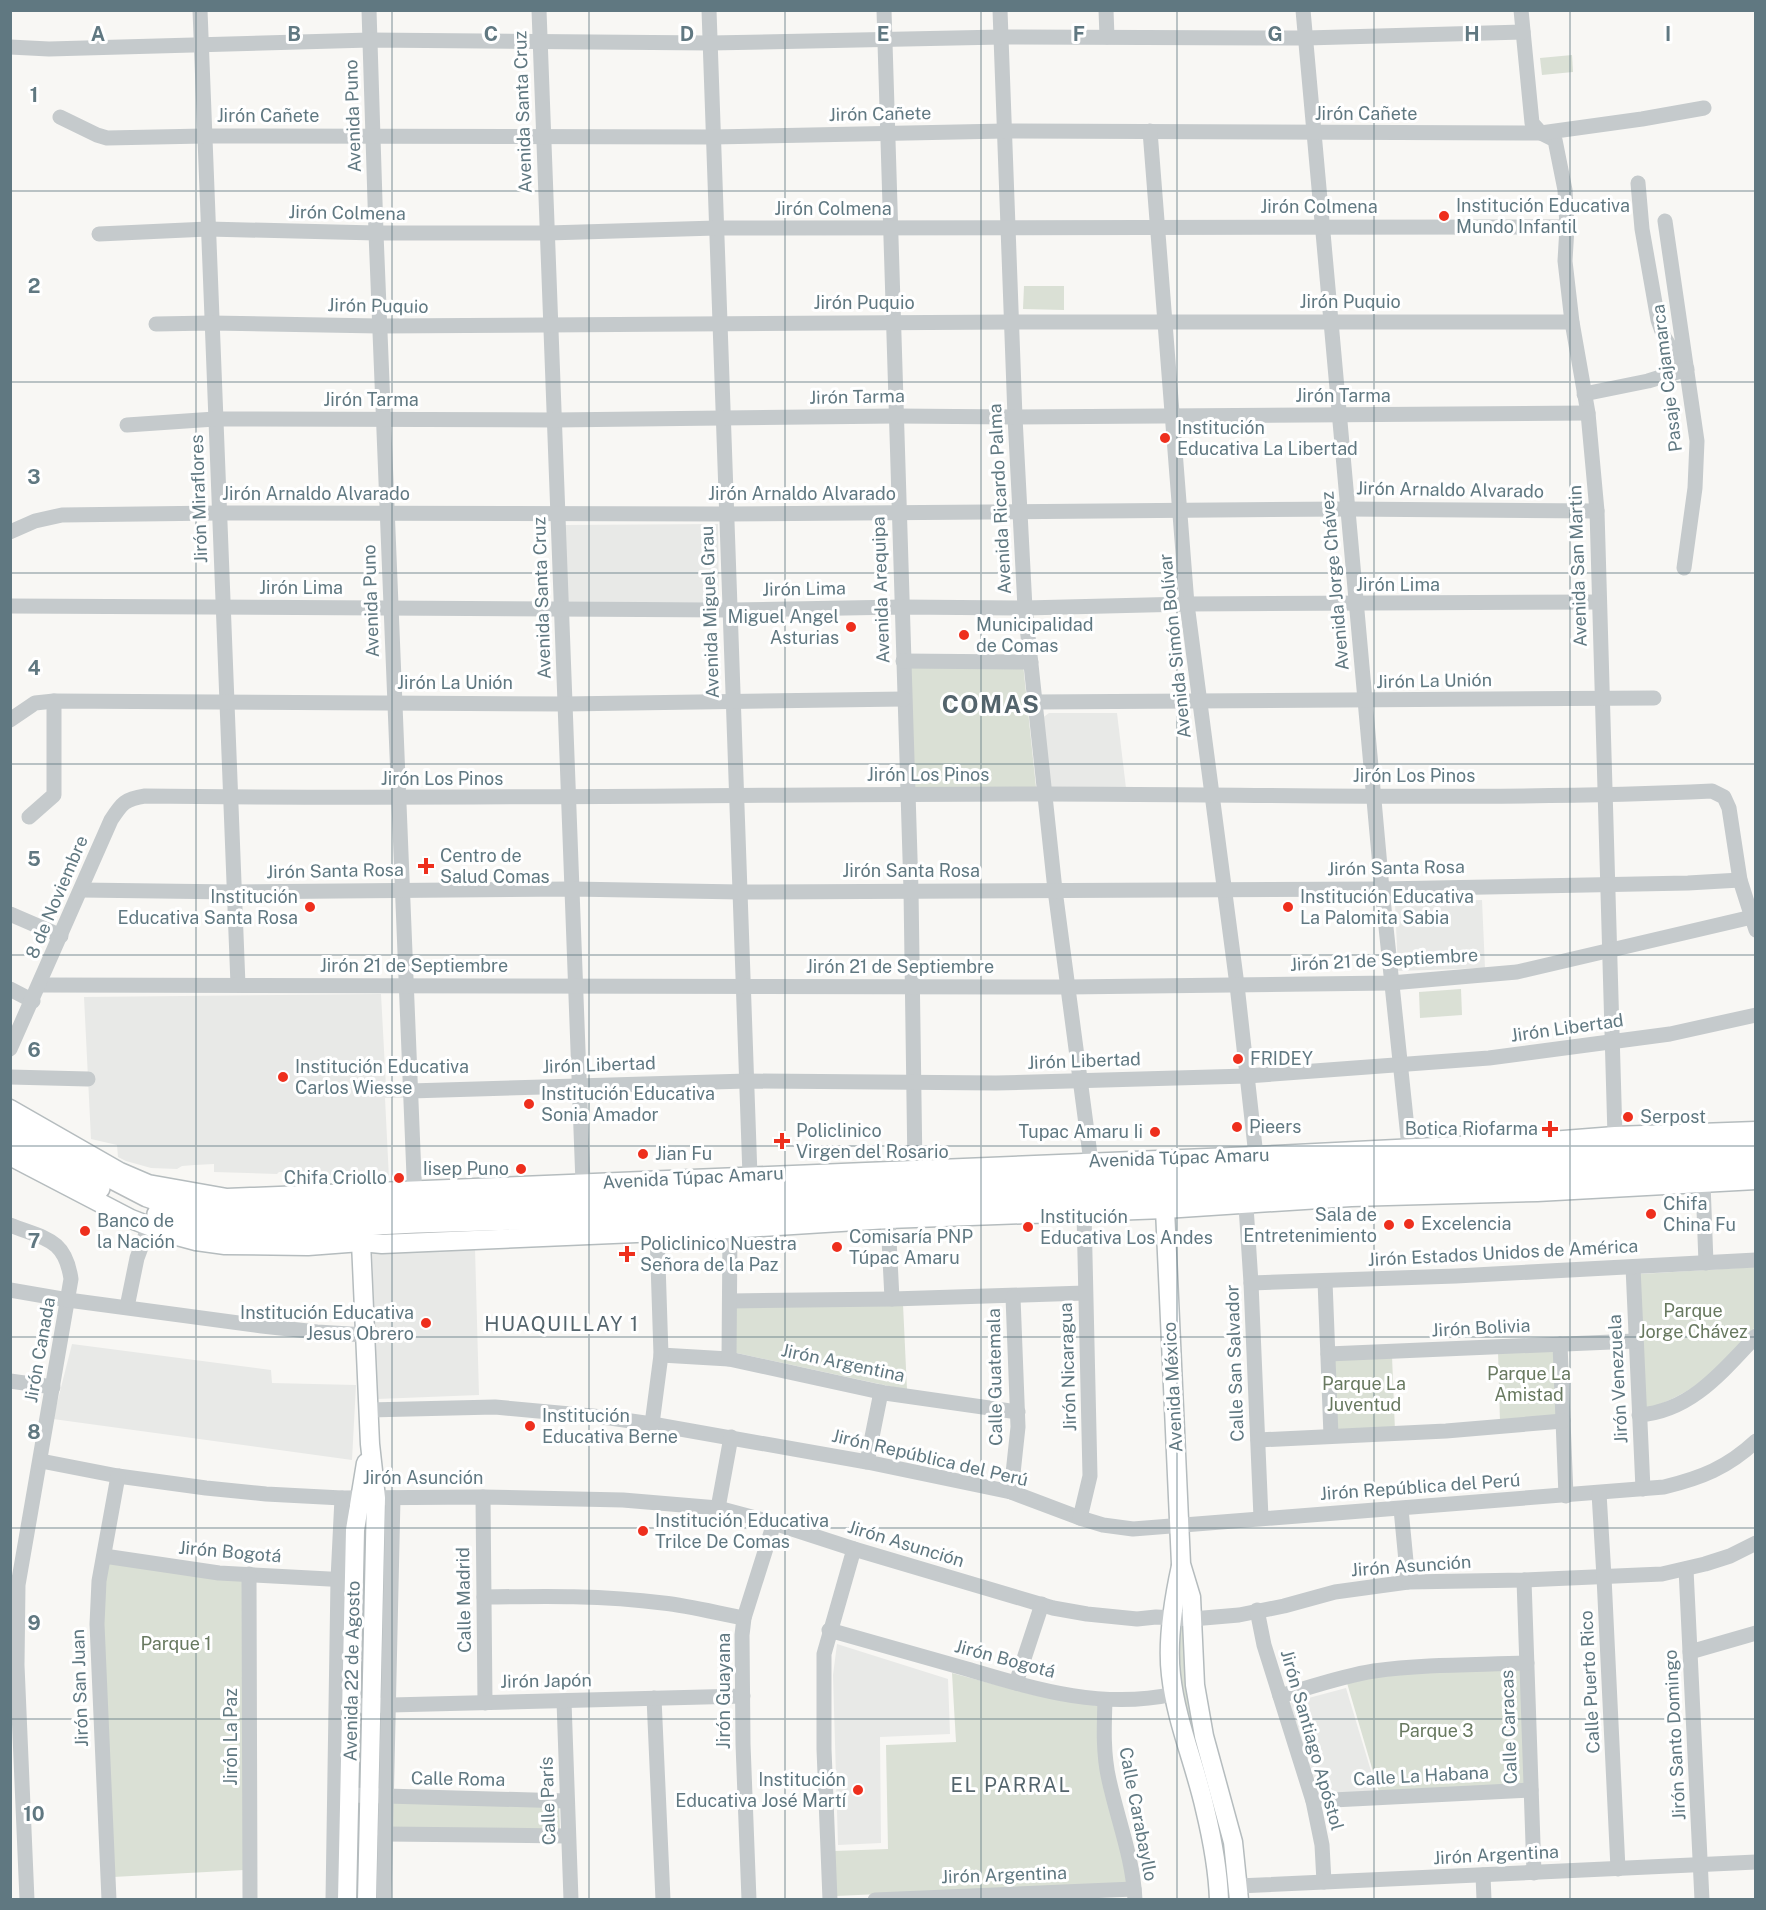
<svg xmlns="http://www.w3.org/2000/svg" width="1766" height="1910" font-family="'Public Sans',sans-serif">
  <style>
    .built { fill: #e8e9e7 }
    .green { fill: #dae0d5 }
    .lines { fill: none; stroke-linecap: round; stroke-linejoin: round }
    .major-casing { stroke: #b5bcbe; stroke-width: 21 }
    .highway-casing { stroke: #b7bcbe; stroke-width: 24 }
    .minor { stroke: #c5cacc; stroke-width: 15 }
    .major { stroke: #fff; stroke-width: 18 }
    .highway { stroke: #fff; stroke-width: 21 }
    .grid { fill: none; stroke: #607881; stroke-width: 1.5; stroke-opacity: 0.55 }
    .poi-dot { fill: #ee2f1d; stroke: #fff; stroke-width: 2 }
    .labels { text-anchor: middle; stroke-width: 6; stroke-linejoin: round; paint-order: stroke }
    .street-label { font-size: 18px; fill: #607881; stroke: #fff }
    .poi-label { font-size: 18px; fill: #607881; stroke: #fff; text-anchor: start }
    .park-label { font-size: 18px; fill: #687960; stroke: #fff }
    .neighbourhood-label { font-size: 20px; letter-spacing: 1.5px; fill: #53646c; stroke: #fff }
    .district-label { font-size: 24px; font-weight: bold; letter-spacing: 1.5px; fill: #53646c; stroke: #fff }
    .grid-label { font-size: 20px; text-anchor: middle; font-weight: bold; fill: #607881; stroke: #fff; stroke-width: 6; stroke-linejoin: round; paint-order: stroke }
  </style>
  <rect width="100%" height="100%" fill="#f8f7f4"/>
  <g class="built">
    <polygon points="718,524 719,602 566,603 565,525"/>
    <polygon points="1049,713 1117,713 1126,788 1050,787 1041,719"/>
    <polygon points="1482,900 1485,968 1398,971 1395,903"/>
    <polygon points="381,994 386,1087 404,1087 405,1098 385,1098 389,1179 296,1176 292,1172 279,1172 277,1174 214,1172 214,1164 195,1165 182,1166 177,1169 151,1168 126,1161 118,1157 117,1145 91,1139 84,997"/>
    <polygon points="475,1248 479,1395 377,1399 372,1252"/>
    <polygon points="72,1344 271,1370 272,1383 356,1385 352,1460 53,1419"/>
    <polygon points="837,1644 948,1679 950,1734 880,1737 881,1843 838,1845 833,1675"/>
    <polygon points="1346,1688 1377,1791 1318,1795 1290,1703"/>
  </g>
  <g class="green">
    <polygon points="1572,55 1573,72 1542,75 1540,58"/>
    <polygon points="1024,286 1064,286 1064,310 1023,309"/>
    <polygon points="908,663 1023,664 1036,787 914,787"/>
    <polygon points="1461,989 1462,1015 1420,1018 1419,992"/>
    <path d="M1755,1267V1327C1719,1369 1698,1392 1644,1410L1640,1274Z"/>
    <polygon points="903,1304 907,1390 732,1352 734,1306"/>
    <polygon points="1557,1349 1560,1417 1500,1422 1498,1351"/>
    <polygon points="1392,1356 1395,1431 1336,1432 1333,1358"/>
    <polygon points="110,1562 243,1580 244,1870 113,1877 102,1625 105,1566"/>
    <polygon points="1180,1626 1186,1631 1233,1880 1234,1899 1224,1899 1180,1686"/>
    <path d="M1521,1669L1526,1785L1379,1792L1347,1683C1404,1670 1463,1671 1521,1669Z"/>
    <polygon points="952,1673 1034,1695 1099,1706 1127,1883 836,1896 834,1851 888,1849 886,1745 956,1742"/>
    <polygon points="392,1803 559,1804 560,1829 392,1830"/>
  </g>
  <g class="lines">
    <defs>
      <g id="major">
        <polyline points="10,1109 120,1172 148,1184 227,1198 1256,1156 1538,1142 1615,1136 1756,1131"/>
        <polyline points="10,1156 131,1219 170,1234 196,1241 225,1245 308,1246 361,1242 382,1244 428,1242 730,1229 888,1219 1165,1209 1351,1197 1537,1192 1756,1180"/>
        <polyline points="1165,1209 1181,1564 1191,1597 1195,1685 1204,1736 1233,1842 1239,1900"/>
        <polyline points="361,1242 370,1444 376,1498 367,1900"/>
        <path d="M1181,1566C1174,1598 1167,1642 1171,1675C1176,1721 1195,1764 1205,1809C1212,1838 1218,1869 1219,1900"/>
        <polyline points="347,1900 355,1530 366,1463"/>
      </g>
      <g id="highway">
        <polyline points="10,1125 147,1196 173,1205 203,1210 255,1214 1756,1147"/>
        <polyline points="10,1143 99,1188"/>
        <polyline points="158,1214 201,1226 255,1230 416,1222 701,1214 1756,1165"/>
      </g>
    </defs>
    <use href="#major" class="major-casing"/>
    <use href="#highway" class="highway-casing"/>
    <g class="minor">
      <polyline points="200,10 238,985"/>
      <polyline points="369,10 376,233 415,1201"/>
      <polyline points="539,10 583,1183"/>
      <polyline points="709,10 750,1176"/>
      <polyline points="884,10 911,890 915,1169"/>
      <polyline points="1000,10 1015,417 1025,608 1055,890 1091,1162"/>
      <polyline points="1106,10 1107,37"/>
      <polyline points="1303,10 1382,889 1409,1147"/>
      <polyline points="1521,10 1532,123 1541,133 1555,140 1565,190 1567,227 1565,261 1572,322 1588,413 1597,511 1615,1136"/>
      <polyline points="10,47 49,49 370,40 710,43 1002,37 1306,38 1523,32"/>
      <polyline points="60,117 97,135 107,138 204,136 713,137 1005,131 1541,133 1642,119 1704,108"/>
      <polyline points="1150,131 1187,604 1237,985 1256,1156"/>
      <polyline points="1638,183 1642,229 1658,320 1664,337 1684,370"/>
      <polyline points="1665,221 1697,441 1695,488 1684,568"/>
      <polyline points="99,234 208,229 376,233 548,233 716,228 1567,227"/>
      <polyline points="156,324 211,323 379,326 1012,322 1572,322"/>
      <polyline points="1584,394 1648,381 1687,369"/>
      <polyline points="127,425 215,419 555,420 896,416 1015,417 1588,413"/>
      <polyline points="10,532 35,521 62,515 219,513 726,514 1347,509 1597,511"/>
      <polyline points="10,606 730,610 901,607 1025,608 1187,604 1599,602"/>
      <polyline points="903,661 1031,662"/>
      <polyline points="1035,702 1654,698"/>
      <polyline points="10,720 35,703 54,701 565,704 904,699"/>
      <polyline points="29,817 54,795 54,701"/>
      <polyline points="81,890 234,892 572,889 740,892 1382,889 1688,883 1740,880"/>
      <polyline points="10,914 61,936"/>
      <polyline points="40,985 1068,987 1391,983 1517,972 1752,917"/>
      <polyline points="10,989 33,1001"/>
      <path d="M10,1049L111,820C122,803 125,799 145,796C445,800 744,794 1043,794C1266,794 1489,801 1712,791L1724,797L1729,808L1740,880L1756,930"/>
      <polyline points="10,1077 88,1079"/>
      <polyline points="410,1091 747,1081 996,1083 1247,1076 1489,1058 1670,1034 1756,1015"/>
      <polyline points="1703,1183 1706,1263"/>
      <polyline points="1246,1206 1251,1283 1261,1518"/>
      <polyline points="888,1219 892,1299"/>
      <path d="M10,1225C45,1239 65,1238 71,1279L18,1585L17,1665L27,1900"/>
      <polyline points="1633,1267 1643,1489"/>
      <polyline points="1325,1281 1331,1436"/>
      <polyline points="1251,1283 1456,1276 1756,1260"/>
      <polyline points="10,1290 68,1300 262,1326 317,1332 366,1335"/>
      <polyline points="730,1301 892,1299 1085,1293"/>
      <polyline points="127,1307 137,1258 149,1226"/>
      <polyline points="1560,1344 1566,1496"/>
      <polyline points="1328,1354 1635,1341"/>
      <polyline points="661,1355 729,1359 885,1393 1018,1412"/>
      <polyline points="729,1359 730,1229"/>
      <polyline points="10,1381 53,1387"/>
      <path d="M368,1410L495,1407L603,1417L652,1424L867,1462L1011,1492L1080,1518L1103,1525L1133,1529L1664,1487C1701,1478 1727,1468 1756,1441"/>
      <path d="M1639,1415C1691,1411 1722,1372 1756,1336"/>
      <polyline points="652,1424 661,1355 657,1232"/>
      <polyline points="1258,1440 1446,1431 1563,1421"/>
      <polyline points="41,1461 118,1476 206,1488 266,1494 342,1498 483,1497 623,1500 718,1508 774,1523 854,1549 1053,1608 1087,1614 1137,1619 1156,1617 1192,1619 1239,1615 1284,1606 1335,1592 1408,1582 1524,1580 1662,1574 1705,1564 1730,1556 1756,1543"/>
      <polyline points="867,1462 881,1392"/>
      <polyline points="1011,1492 1018,1427 1013,1297"/>
      <polyline points="1599,1493 1604,1577 1618,1869"/>
      <polyline points="483,1497 485,1703"/>
      <polyline points="718,1508 731,1437"/>
      <polyline points="1401,1509 1408,1582"/>
      <polyline points="1080,1518 1090,1476 1084,1212"/>
      <polyline points="104,1556 219,1573 348,1580"/>
      <polyline points="1686,1569 1702,1900"/>
      <polyline points="249,1574 250,1900"/>
      <polyline points="1524,1580 1534,1873"/>
      <path d="M484,1597C544,1596 603,1595 663,1603C690,1606 717,1613 744,1618"/>
      <polyline points="1257,1610 1264,1645 1313,1801 1322,1845 1324,1882"/>
      <path d="M829,1630C875,1643 921,1656 967,1669C1035,1689 1102,1710 1174,1694"/>
      <polyline points="1690,1652 1756,1633"/>
      <polyline points="1016,1683 1042,1604"/>
      <path d="M1280,1696C1311,1687 1342,1676 1374,1671C1424,1664 1476,1665 1527,1663"/>
      <polyline points="654,1698 663,1900"/>
      <polyline points="564,1701 571,1900"/>
      <path d="M1105,1701C1104,1727 1103,1754 1109,1780C1118,1821 1133,1858 1135,1900"/>
      <polyline points="351,1706 743,1696"/>
      <polyline points="350,1795 567,1801"/>
      <polyline points="1313,1801 1531,1790"/>
      <polyline points="385,1834 568,1836"/>
      <polyline points="1483,1875 1484,1900"/>
      <polyline points="1238,1886 1756,1862"/>
      <polyline points="109,1900 97,1624 99,1581 118,1476"/>
      <polyline points="333,1900 338,1579 342,1498"/>
      <polyline points="384,1900 393,1498"/>
      <polyline points="749,1900 743,1744 742,1635 744,1618 774,1523"/>
      <polyline points="830,1900 824,1749 824,1654 854,1549"/>
      <polyline points="875,1900 1134,1889"/>
    </g>
    <use href="#major" class="major"/>
    <use href="#highway" class="highway"/>
  </g>
  <path class="grid" d="M196,10V1900M392,10V1900M589,10V1900M785,10V1900M981,10V1900M1177,10V1900M1374,10V1900M1570,10V1900M10,191H1756M10,382H1756M10,573H1756M10,764H1756M10,955H1756M10,1146H1756M10,1337H1756M10,1528H1756M10,1719H1756"/>
  <g class="poi-dot">
    <circle cx="1444" cy="216" r="6"/>
    <circle cx="1165" cy="438" r="6"/>
    <circle cx="851" cy="627" r="6"/>
    <circle cx="964" cy="635" r="6"/>
    <path d="M423 857h6v6h6v6h-6v6h-6v-6h-6v-6h6z"/>
    <circle cx="310" cy="907" r="6"/>
    <circle cx="1288" cy="907" r="6"/>
    <circle cx="1238" cy="1059" r="6"/>
    <circle cx="283" cy="1077" r="6"/>
    <circle cx="529" cy="1104" r="6"/>
    <circle cx="1628" cy="1117" r="6"/>
    <circle cx="1237" cy="1127" r="6"/>
    <path d="M1547 1120h6v6h6v6h-6v6h-6v-6h-6v-6h6z"/>
    <circle cx="1155" cy="1132" r="6"/>
    <path d="M779 1132h6v6h6v6h-6v6h-6v-6h-6v-6h6z"/>
    <circle cx="643" cy="1154" r="6"/>
    <circle cx="521" cy="1169" r="6"/>
    <circle cx="399" cy="1178" r="6"/>
    <circle cx="1651" cy="1214" r="6"/>
    <circle cx="1409" cy="1224" r="6"/>
    <circle cx="1389" cy="1225" r="6"/>
    <circle cx="1028" cy="1227" r="6"/>
    <circle cx="85" cy="1231" r="6"/>
    <circle cx="837" cy="1247" r="6"/>
    <path d="M624 1245h6v6h6v6h-6v6h-6v-6h-6v-6h6z"/>
    <circle cx="426" cy="1323" r="6"/>
    <circle cx="530" cy="1426" r="6"/>
    <circle cx="643" cy="1531" r="6"/>
    <circle cx="858" cy="1790" r="6"/>
  </g>
  <g class="labels">
    <g class="street-label">
      <text transform="translate(523 112) rotate(-92)" y="6">Avenida Santa Cruz</text>
      <text transform="translate(880 114) rotate(-1)" y="6">Jirón Cañete</text>
      <text x="1366" y="120">Jirón Cañete</text>
      <text x="268" y="122">Jirón Cañete</text>
      <text transform="translate(353 116) rotate(-92)" y="6">Avenida Puno</text>
      <text x="1319" y="213">Jirón Colmena</text>
      <text x="833" y="215">Jirón Colmena</text>
      <text transform="translate(347 213) rotate(1)" y="6">Jirón Colmena</text>
      <text x="1350" y="308">Jirón Puquio</text>
      <text x="864" y="309">Jirón Puquio</text>
      <text transform="translate(378 306) rotate(1)" y="6">Jirón Puquio</text>
      <text transform="translate(1667 378) rotate(-97)" y="6">Pasaje Cajamarca</text>
      <text x="1343" y="402">Jirón Tarma</text>
      <text transform="translate(857 397) rotate(-1)" y="6">Jirón Tarma</text>
      <text x="371" y="406">Jirón Tarma</text>
      <text transform="translate(1450 490) rotate(1)" y="6">Jirón Arnaldo Alvarado</text>
      <text x="316" y="500">Jirón Arnaldo Alvarado</text>
      <text x="802" y="500">Jirón Arnaldo Alvarado</text>
      <text transform="translate(199 499) rotate(-92)" y="6">Jirón Miraflores</text>
      <text transform="translate(1000 499) rotate(-93)" y="6">Avenida Ricardo Palma</text>
      <text transform="translate(1578 566) rotate(-92)" y="6">Avenida San Martin</text>
      <text transform="translate(1335 581) rotate(-95)" y="6">Avenida Jorge Chávez</text>
      <text x="1398" y="591">Jirón Lima</text>
      <text x="301" y="594">Jirón Lima</text>
      <text transform="translate(804 589) rotate(-1)" y="6">Jirón Lima</text>
      <text transform="translate(881 590) rotate(-92)" y="6">Avenida Arequipa</text>
      <text transform="translate(542 598) rotate(-92)" y="6">Avenida Santa Cruz</text>
      <text transform="translate(371 601) rotate(-92)" y="6">Avenida Puno</text>
      <text transform="translate(710 612) rotate(-92)" y="6">Avenida Miguel Grau</text>
      <text transform="translate(1175 646) rotate(-96)" y="6">Avenida Simón Bolívar</text>
      <text transform="translate(1434 681) rotate(-1)" y="6">Jirón La Unión</text>
      <text x="455" y="689">Jirón La Unión</text>
      <text x="928" y="781">Jirón Los Pinos</text>
      <text x="1414" y="782">Jirón Los Pinos</text>
      <text x="442" y="785">Jirón Los Pinos</text>
      <text transform="translate(1396 868) rotate(-1)" y="6">Jirón Santa Rosa</text>
      <text transform="translate(335 871) rotate(-1)" y="6">Jirón Santa Rosa</text>
      <text x="911" y="877">Jirón Santa Rosa</text>
      <text transform="translate(57 897) rotate(-67)" y="6">8 de Noviembre</text>
      <text transform="translate(1384 960) rotate(-3)" y="6">Jirón 21 de Septiembre</text>
      <text x="414" y="972">Jirón 21 de Septiembre</text>
      <text x="900" y="973">Jirón 21 de Septiembre</text>
      <text transform="translate(1567 1028) rotate(-8)" y="6">Jirón Libertad</text>
      <text transform="translate(1084 1061) rotate(-2)" y="6">Jirón Libertad</text>
      <text transform="translate(599 1065) rotate(-2)" y="6">Jirón Libertad</text>
      <text transform="translate(1179 1158) rotate(-2)" y="6">Avenida Túpac Amaru</text>
      <text transform="translate(693 1178) rotate(-3)" y="6">Avenida Túpac Amaru</text>
      <text transform="translate(1503 1253) rotate(-3)" y="6">Jirón Estados Unidos de América</text>
      <text transform="translate(1481 1328) rotate(-3)" y="6">Jirón Bolivia</text>
      <text transform="translate(40 1350) rotate(-80)" y="6">Jirón Canada</text>
      <text transform="translate(843 1363) rotate(12)" y="6">Jirón Argentina</text>
      <text transform="translate(1235 1363) rotate(-92)" y="6">Calle San Salvador</text>
      <text transform="translate(1068 1367) rotate(-92)" y="6">Jirón Nicaragua</text>
      <text transform="translate(995 1377) rotate(-91)" y="6">Calle Guatemala</text>
      <text transform="translate(1618 1379) rotate(-93)" y="6">Jirón Venezuela</text>
      <text transform="translate(1173 1387) rotate(-93)" y="6">Avenida México</text>
      <text transform="translate(930 1458) rotate(13)" y="6">Jirón República del Perú</text>
      <text x="423" y="1484">Jirón Asunción</text>
      <text transform="translate(1420 1487) rotate(-4)" y="6">Jirón República del Perú</text>
      <text transform="translate(906 1544) rotate(17)" y="6">Jirón Asunción</text>
      <text transform="translate(230 1552) rotate(5)" y="6">Jirón Bogotá</text>
      <text transform="translate(1411 1566) rotate(-4)" y="6">Jirón Asunción</text>
      <text transform="translate(464 1600) rotate(-91)" y="6">Calle Madrid</text>
      <text transform="translate(1005 1659) rotate(15)" y="6">Jirón Bogotá</text>
      <text transform="translate(352 1671) rotate(-89)" y="6">Avenida 22 de Agosto</text>
      <text transform="translate(546 1681) rotate(-1)" y="6">Jirón Japón</text>
      <text transform="translate(1590 1682) rotate(-93)" y="6">Calle Puerto Rico</text>
      <text transform="translate(80 1688) rotate(-92)" y="6">Jirón San Juan</text>
      <text transform="translate(724 1691) rotate(-90)" y="6">Jirón Guayana</text>
      <text transform="translate(1509 1727) rotate(-92)" y="6">Calle Caracas</text>
      <text transform="translate(1675 1735) rotate(-93)" y="6">Jirón Santo Domingo</text>
      <text transform="translate(231 1737) rotate(-90)" y="6">Jirón La Paz</text>
      <text transform="translate(1312 1740) rotate(74)" y="6">Jirón Santiago Apóstol</text>
      <text transform="translate(1421 1776) rotate(-3)" y="6">Calle La Habana</text>
      <text transform="translate(458 1779) rotate(1)" y="6">Calle Roma</text>
      <text transform="translate(548 1801) rotate(-92)" y="6">Calle París</text>
      <text transform="translate(1138 1814) rotate(79)" y="6">Calle Carabayllo</text>
      <text transform="translate(1496 1855) rotate(-3)" y="6">Jirón Argentina</text>
      <text transform="translate(1004 1875) rotate(-2)" y="6">Jirón Argentina</text>
    </g>
    <g class="poi-label">
      <text x="1456" y="212">Institución Educativa<tspan x="1456" dy="21">Mundo Infantil</tspan></text>
      <text x="1177" y="434">Institución<tspan x="1177" dy="21">Educativa La Libertad</tspan></text>
      <text x="839" y="623" text-anchor="end">Miguel Angel<tspan x="839" dy="21">Asturias</tspan></text>
      <text x="976" y="631">Municipalidad<tspan x="976" dy="21">de Comas</tspan></text>
      <text x="440" y="862">Centro de<tspan x="440" dy="21">Salud Comas</tspan></text>
      <text x="298" y="903" text-anchor="end">Institución<tspan x="298" dy="21">Educativa Santa Rosa</tspan></text>
      <text x="1300" y="903">Institución Educativa<tspan x="1300" dy="21">La Palomita Sabia</tspan></text>
      <text x="1250" y="1065">FRIDEY</text>
      <text x="295" y="1073">Institución Educativa<tspan x="295" dy="21">Carlos Wiesse</tspan></text>
      <text x="541" y="1100">Institución Educativa<tspan x="541" dy="21">Sonia Amador</tspan></text>
      <text x="1640" y="1123">Serpost</text>
      <text x="1249" y="1133">Pieers</text>
      <text x="1538" y="1135" text-anchor="end">Botica Riofarma</text>
      <text x="796" y="1137">Policlinico<tspan x="796" dy="21">Virgen del Rosario</tspan></text>
      <text x="1143" y="1138" text-anchor="end">Tupac Amaru Ii</text>
      <text x="655" y="1160">Jian Fu</text>
      <text x="509" y="1175" text-anchor="end">Iisep Puno</text>
      <text x="387" y="1184" text-anchor="end">Chifa Criollo</text>
      <text x="1663" y="1210">Chifa<tspan x="1663" dy="21">China Fu</tspan></text>
      <text x="1377" y="1221" text-anchor="end">Sala de<tspan x="1377" dy="21">Entretenimiento</tspan></text>
      <text x="1040" y="1223">Institución<tspan x="1040" dy="21">Educativa Los Andes</tspan></text>
      <text x="97" y="1227">Banco de<tspan x="97" dy="21">la Nación</tspan></text>
      <text x="1421" y="1230">Excelencia</text>
      <text x="849" y="1243">Comisaría PNP<tspan x="849" dy="21">Túpac Amaru</tspan></text>
      <text x="640" y="1250">Policlinico Nuestra<tspan x="640" dy="21">Señora de la Paz</tspan></text>
      <text x="414" y="1319" text-anchor="end">Institución Educativa<tspan x="414" dy="21">Jesus Obrero</tspan></text>
      <text x="542" y="1422">Institución<tspan x="542" dy="21">Educativa Berne</tspan></text>
      <text x="655" y="1527">Institución Educativa<tspan x="655" dy="21">Trilce De Comas</tspan></text>
      <text x="846" y="1786" text-anchor="end">Institución<tspan x="846" dy="21">Educativa José Martí</tspan></text>
    </g>
    <g class="park-label">
      <text x="1693" y="1317">Parque<tspan x="1693" dy="21">Jorge Chávez</tspan></text>
      <text x="1529" y="1380">Parque La<tspan x="1529" dy="21">Amistad</tspan></text>
      <text x="1364" y="1390">Parque La<tspan x="1364" dy="21">Juventud</tspan></text>
      <text x="176" y="1650">Parque 1</text>
      <text x="1436" y="1737">Parque 3</text>
    </g>
    <g class="neighbourhood-label">
      <text x="562" y="1331">HUAQUILLAY 1</text>
      <text x="1011" y="1792">EL PARRAL</text>
    </g>
    <g class="district-label">
      <text x="991" y="713">COMAS</text>
    </g>
  </g>
  <g class="grid-label">
    <text x="98" y="41">A</text>
    <text x="294" y="41">B</text>
    <text x="491" y="41">C</text>
    <text x="687" y="41">D</text>
    <text x="883" y="41">E</text>
    <text x="1079" y="41">F</text>
    <text x="1275" y="41">G</text>
    <text x="1472" y="41">H</text>
    <text x="1668" y="41">I</text>
    <text x="34" y="102">1</text>
    <text x="34" y="293">2</text>
    <text x="34" y="484">3</text>
    <text x="34" y="675">4</text>
    <text x="34" y="866">5</text>
    <text x="34" y="1057">6</text>
    <text x="34" y="1248">7</text>
    <text x="34" y="1439">8</text>
    <text x="34" y="1630">9</text>
    <text x="34" y="1821">10</text>
  </g>
  <rect width="1766" height="1910" fill="none" stroke="#607881" stroke-width="24"/>
</svg>
